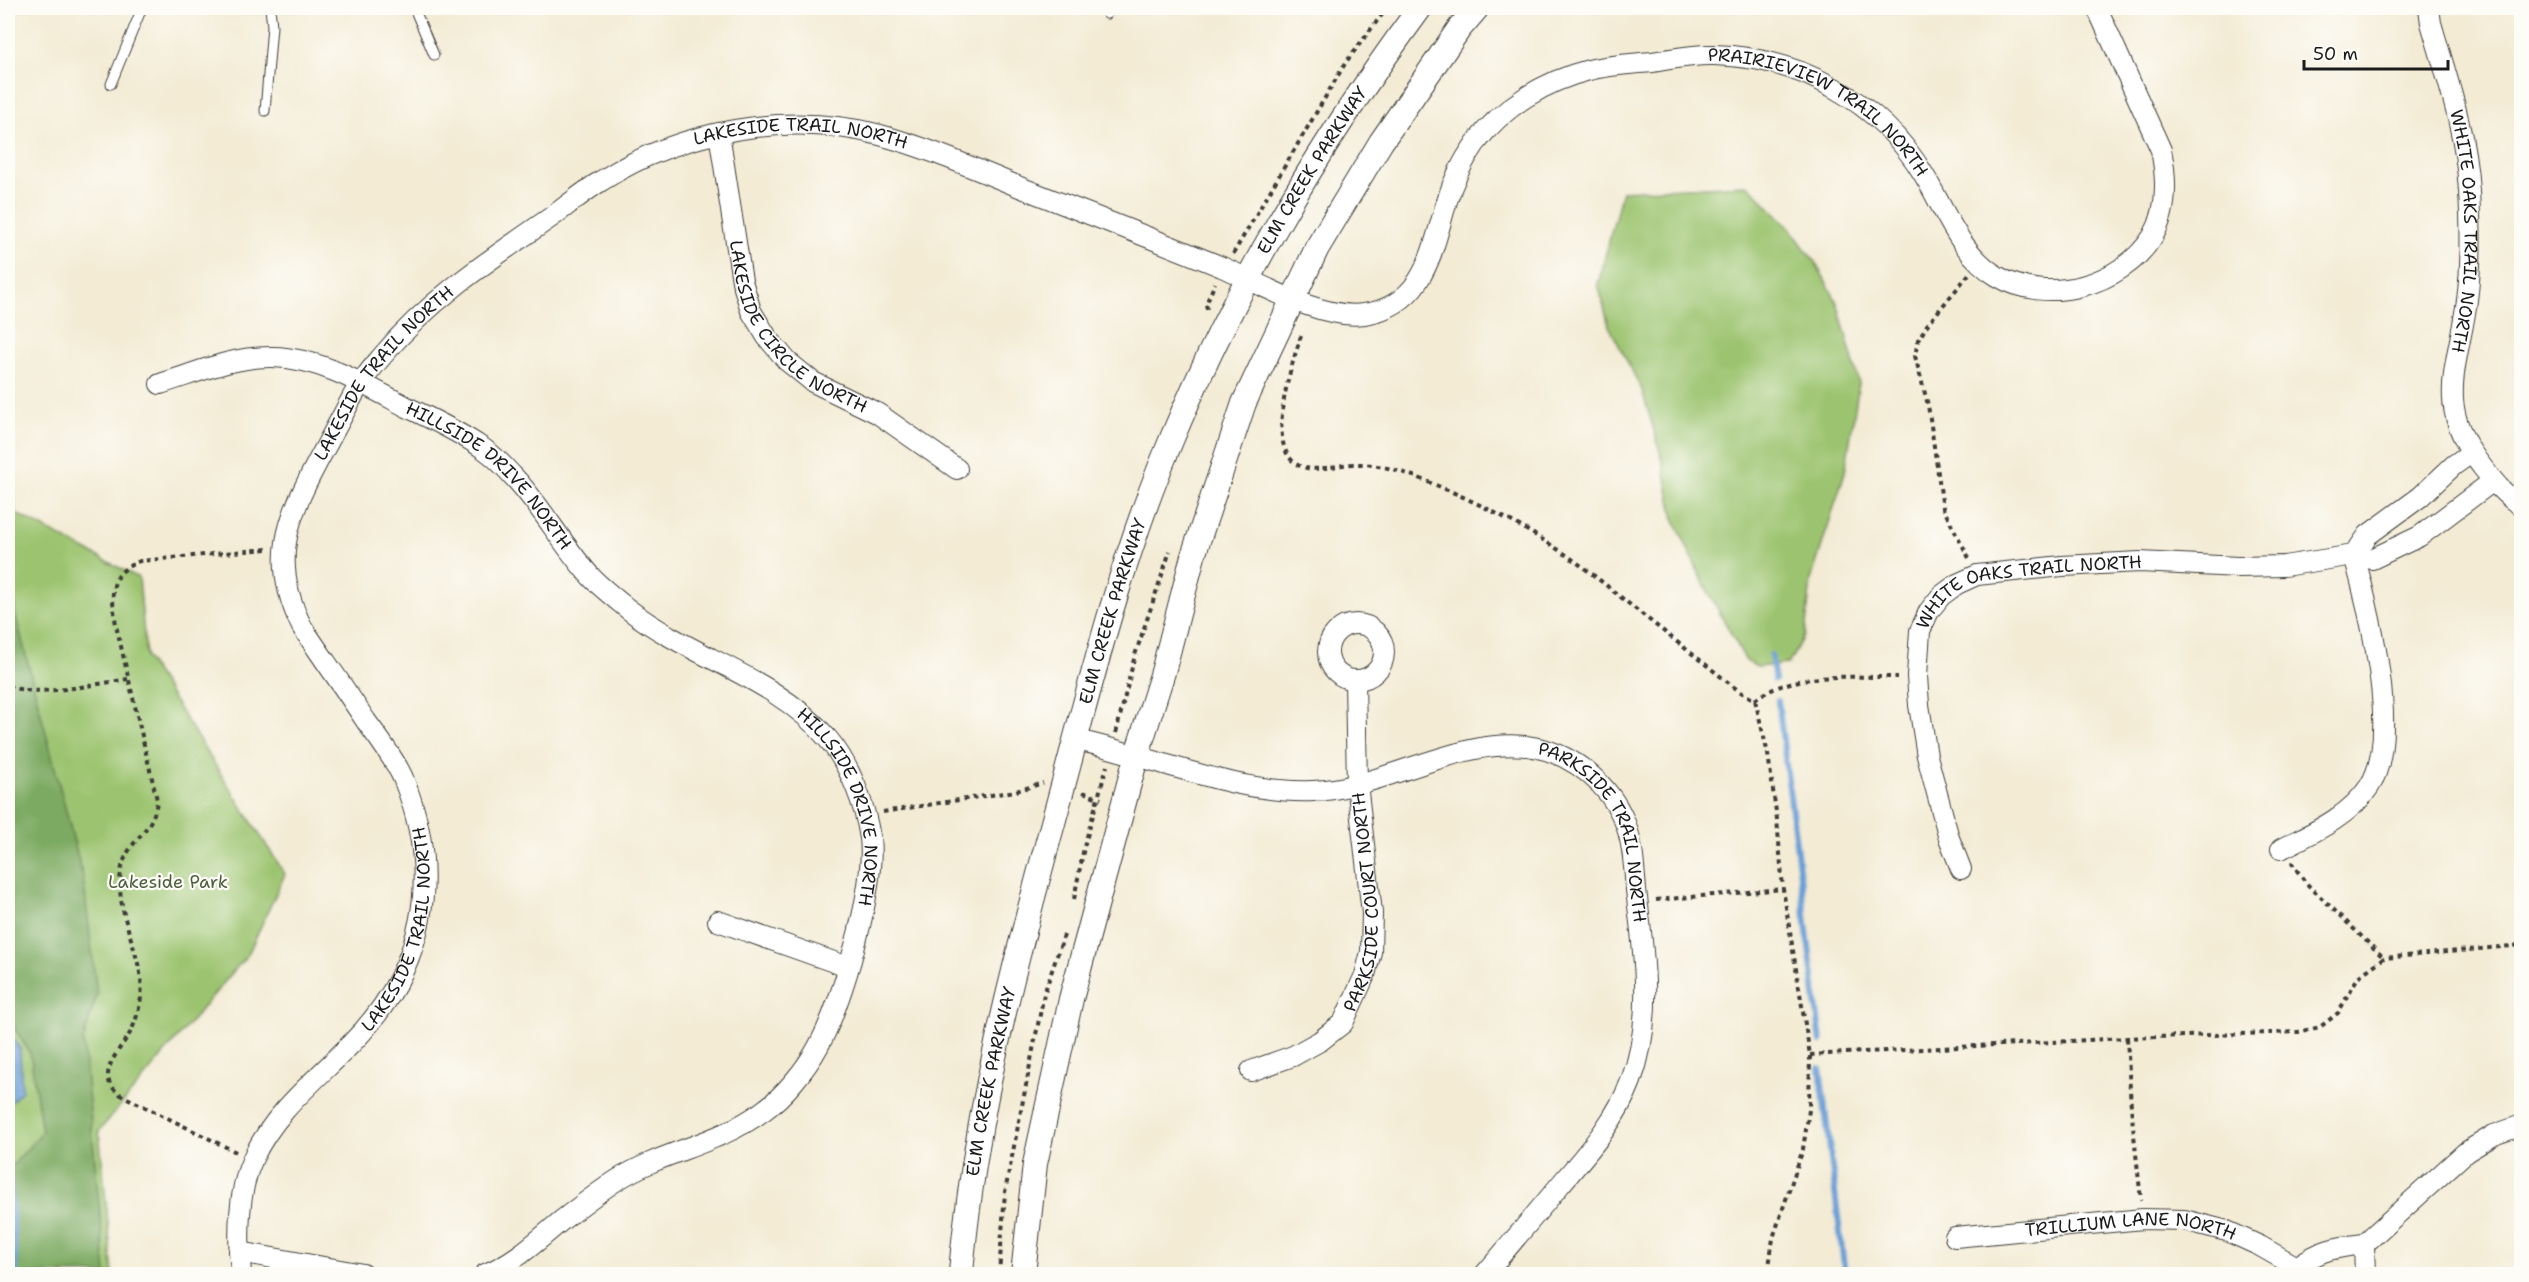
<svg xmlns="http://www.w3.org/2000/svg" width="2529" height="1282" font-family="'Shantell Sans',sans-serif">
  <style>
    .green { fill: #9cc470; stroke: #5c7046; stroke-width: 1.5 }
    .forest { fill: #7daa62; stroke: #4c633f; stroke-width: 1.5 }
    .water { fill: #6a9fd6; stroke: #435e79; stroke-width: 1.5 }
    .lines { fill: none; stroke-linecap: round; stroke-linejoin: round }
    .stream { stroke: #6a9fd6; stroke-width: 6 }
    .service-casing { stroke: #3c3b38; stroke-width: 11 }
    .minor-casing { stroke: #3c3b38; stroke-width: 22 }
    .tertiary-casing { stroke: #3c3b38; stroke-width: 26 }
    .path { stroke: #3c3b38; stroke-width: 4; stroke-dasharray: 4.5 4.5; stroke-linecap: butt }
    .service { stroke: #fff; stroke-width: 9 }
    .minor { stroke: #fff; stroke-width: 20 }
    .tertiary { stroke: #fff; stroke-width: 24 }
    .labels { text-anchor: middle; stroke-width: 4.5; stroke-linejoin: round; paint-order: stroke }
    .street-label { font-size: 18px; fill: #1c1c1c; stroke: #fdfcf7 }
    .park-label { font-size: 18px; fill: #4f5f3e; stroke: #fdfcf7 }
  </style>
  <rect width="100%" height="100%" fill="#fdfcf7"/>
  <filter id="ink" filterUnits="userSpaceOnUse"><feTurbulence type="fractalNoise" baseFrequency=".0167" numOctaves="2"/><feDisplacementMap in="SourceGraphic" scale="12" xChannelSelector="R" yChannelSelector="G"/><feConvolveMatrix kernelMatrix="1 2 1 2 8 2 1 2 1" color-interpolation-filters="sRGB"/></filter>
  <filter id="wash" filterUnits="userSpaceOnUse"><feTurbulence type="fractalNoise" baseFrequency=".008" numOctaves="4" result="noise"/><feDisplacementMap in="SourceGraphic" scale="24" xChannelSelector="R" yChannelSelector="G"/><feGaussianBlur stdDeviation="1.35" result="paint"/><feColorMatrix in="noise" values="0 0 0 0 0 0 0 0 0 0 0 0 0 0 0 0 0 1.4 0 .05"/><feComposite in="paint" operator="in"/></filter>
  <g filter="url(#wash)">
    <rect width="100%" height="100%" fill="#f3ebd4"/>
    <g class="green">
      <polygon points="1748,185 1790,228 1817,265 1837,302 1859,383 1845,472 1811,580 1805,635 1788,664 1757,667 1746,661 1704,584 1674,519 1662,458 1642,390 1609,326 1598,284 1622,191"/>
      <polygon points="8,449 15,513 139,578 146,657 285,874 248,954 99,1131 113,1274 8,1274"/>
    </g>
    <polygon class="forest" points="8,538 15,613 83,877 97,994 83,1041 106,1274 8,1274 8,1171 42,1132 30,1053 8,1018"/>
    <polygon class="water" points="8,1030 20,1049 22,1091 8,1105"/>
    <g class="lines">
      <g class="stream">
        <polyline points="1771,655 1775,680"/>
        <polyline points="1778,701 1821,1042"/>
        <polyline points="1820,1068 1845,1274"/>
        <polyline points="8,1161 16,1274"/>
      </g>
    </g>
  </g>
  <g filter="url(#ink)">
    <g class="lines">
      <defs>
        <g id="service">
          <polyline points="414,8 434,55"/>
          <polyline points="1106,8 1107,14"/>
          <polyline points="111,84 142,8"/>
          <polyline points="265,111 272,26 270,8"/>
        </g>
        <g id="minor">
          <path id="s1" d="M2429,8L2431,23C2447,78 2466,133 2469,191C2471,227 2472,264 2467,300C2458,369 2433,405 2483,468C2494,482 2506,497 2522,506"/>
          <path id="s2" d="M719,133L742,281L751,311L767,337L787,361L813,382L877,413L957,469"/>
          <path id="s3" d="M160,384C196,373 234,356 273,357C321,358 367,386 409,408C434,420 461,433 484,449C494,456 504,466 512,475C543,507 563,547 593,579C603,589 617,600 628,609C691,658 776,677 828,739C850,765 865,805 870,838C876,887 842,1004 818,1047C806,1069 784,1096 763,1111C719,1144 663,1151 617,1180C597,1193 579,1207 561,1221C537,1241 514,1263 485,1274"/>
          <polyline points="2354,555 2368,535 2420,497 2454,465 2471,453"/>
          <circle cx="1356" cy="652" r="28"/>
          <path id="s4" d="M1076,740C1154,756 1232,794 1313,791C1386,789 1465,732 1538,748C1575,756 1609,785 1624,820C1633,841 1634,867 1636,890C1644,953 1654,1020 1631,1081C1616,1121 1587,1153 1560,1185C1535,1215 1510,1245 1485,1274"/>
          <path d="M2281,849C2312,833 2349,817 2369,787C2402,737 2369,610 2354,555"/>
          <path id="s5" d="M1961,869L1949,838L1927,756L1919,705L1917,676L1920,631L1929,611L1941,596L1957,584L1977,575L2062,566L2140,562L2238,567L2284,566L2354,555L2372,559L2420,536L2493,481"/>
          <polyline points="718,921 848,967"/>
          <path id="s6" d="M1251,1071L1293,1056L1320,1041L1343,1023L1365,975L1371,952L1372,913L1357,784L1355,680"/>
          <path id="s7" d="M1955,1237L2143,1219L2184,1220L2227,1231L2260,1246L2297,1267"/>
          <polyline points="2364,1244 2466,1152 2494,1135 2522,1125"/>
          <polyline points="239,1252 363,1274"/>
          <path id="s8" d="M241,1274C238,1237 237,1193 253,1158C275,1111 315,1081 350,1045C425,970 443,877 403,778C394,758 379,739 366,721C345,689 323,658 302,627C270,562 286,521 318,461C330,439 342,416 354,394C362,379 373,367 384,354C431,298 491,259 550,218C567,206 583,192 601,181C680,130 788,111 880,135C929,148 975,169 1022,188C1089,214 1156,240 1222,267C1260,284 1322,320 1364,314C1426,305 1432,249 1447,201C1453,181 1463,161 1475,144C1502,107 1545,81 1589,70C1609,65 1631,64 1652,62C1672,59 1693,54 1714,55C1799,57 1880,101 1924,175C1945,210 1960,254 1997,276C2047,306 2122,286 2153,236C2168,210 2167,179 2161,150L2097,8"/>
          <path d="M2306,1274L2297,1267C2319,1250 2336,1247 2364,1244L2365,1274"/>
        </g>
        <g id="tertiary">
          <path id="s9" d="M961,1274C963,1245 967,1215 971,1186C987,1072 1015,963 1045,852C1081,723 1111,590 1161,465C1228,298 1314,152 1420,8"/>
          <polyline points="1023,1274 1035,1164 1071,999 1137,754 1163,672 1193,556 1244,403 1317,248 1381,142 1459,29 1477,8"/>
        </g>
      </defs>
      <use href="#service" class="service-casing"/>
      <use href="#minor" class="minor-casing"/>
      <use href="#tertiary" class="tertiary-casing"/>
      <g class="path">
        <polyline points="1233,254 1346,62 1387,8"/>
        <polyline points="1207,309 1206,304 1215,283"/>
        <path d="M1301,336C1292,364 1269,432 1290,458C1305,478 1334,464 1354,464C1374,463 1397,470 1416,477C1470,498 1525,526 1572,559C1593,574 1613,591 1633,607C1668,635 1704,663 1739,691L1755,700L1768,754L1777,819L1783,889L1810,1055L1809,1110L1803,1149L1773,1238L1768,1274"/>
        <polyline points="1969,558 1943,508 1928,405 1915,356 1918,341 1927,325 1969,274"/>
        <path d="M8,686C40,698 94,684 128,679"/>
        <path d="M1755,700C1794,670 1852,678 1898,677"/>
        <polyline points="1116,733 1135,655 1170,551"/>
        <polyline points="1083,792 1101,799"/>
        <polyline points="883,812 1016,791 1043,783"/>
        <polyline points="2291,862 2306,883 2384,958"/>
        <polyline points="1074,899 1084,847 1107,766"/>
        <polyline points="1656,900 1783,889"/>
        <polyline points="2127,1038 2131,1107 2141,1200"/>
        <polyline points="1810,1055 2127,1038 2298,1032 2320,1027 2338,1013 2358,977 2384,958 2522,945"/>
        <path d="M236,1152L121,1095C115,1090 109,1086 108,1077C107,1062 123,1045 130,1033C136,1022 139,1009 141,998C146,959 114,915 121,872C126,839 154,834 157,800L116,625C112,595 106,574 140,561L267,549"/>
        <polyline points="999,1274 1005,1192 1044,994 1064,935"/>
      </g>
      <use href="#service" class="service"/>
      <use href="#minor" class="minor"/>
      <use href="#tertiary" class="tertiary"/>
    </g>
  </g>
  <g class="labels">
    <g class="street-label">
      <text dy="6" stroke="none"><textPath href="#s8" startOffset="2730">PRAIRIEVIEW TRAIL NORTH</textPath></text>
      <text dy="6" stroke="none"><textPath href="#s8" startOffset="1530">LAKESIDE TRAIL NORTH</textPath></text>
      <text dy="6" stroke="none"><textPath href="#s9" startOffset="1167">ELM CREEK PARKWAY</textPath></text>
      <text dy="6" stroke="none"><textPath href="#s1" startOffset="228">WHITE OAKS TRAIL NORTH</textPath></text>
      <text dy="6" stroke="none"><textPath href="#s2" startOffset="222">LAKESIDE CIRCLE NORTH</textPath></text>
      <text dy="6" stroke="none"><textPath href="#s8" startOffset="1026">LAKESIDE TRAIL NORTH</textPath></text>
      <text dy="6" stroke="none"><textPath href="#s3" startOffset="370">HILLSIDE DRIVE NORTH</textPath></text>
      <text dy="6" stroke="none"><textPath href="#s5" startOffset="370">WHITE OAKS TRAIL NORTH</textPath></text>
      <text dy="6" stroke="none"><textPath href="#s9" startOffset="681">ELM CREEK PARKWAY</textPath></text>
      <text dy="6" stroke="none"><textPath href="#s3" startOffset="874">HILLSIDE DRIVE NORTH</textPath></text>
      <text dy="6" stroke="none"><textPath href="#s4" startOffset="585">PARKSIDE TRAIL NORTH</textPath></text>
      <text dy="6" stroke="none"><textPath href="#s6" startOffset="230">PARKSIDE COURT NORTH</textPath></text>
      <text dy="6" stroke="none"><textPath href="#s8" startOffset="398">LAKESIDE TRAIL NORTH</textPath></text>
      <text dy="6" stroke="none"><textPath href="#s9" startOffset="195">ELM CREEK PARKWAY</textPath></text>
      <text dy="6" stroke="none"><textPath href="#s7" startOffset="177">TRILLIUM LANE NORTH</textPath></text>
    </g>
    <g class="park-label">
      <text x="168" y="888">Lakeside Park</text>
    </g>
  </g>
  <rect width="2529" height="1282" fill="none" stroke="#fdfcf7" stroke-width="30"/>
  <path d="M2304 60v9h144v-9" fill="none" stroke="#1c1c1c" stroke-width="3"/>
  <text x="2313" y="60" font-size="18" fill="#1c1c1c" stroke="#fdfcf7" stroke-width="4.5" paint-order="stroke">50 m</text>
</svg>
